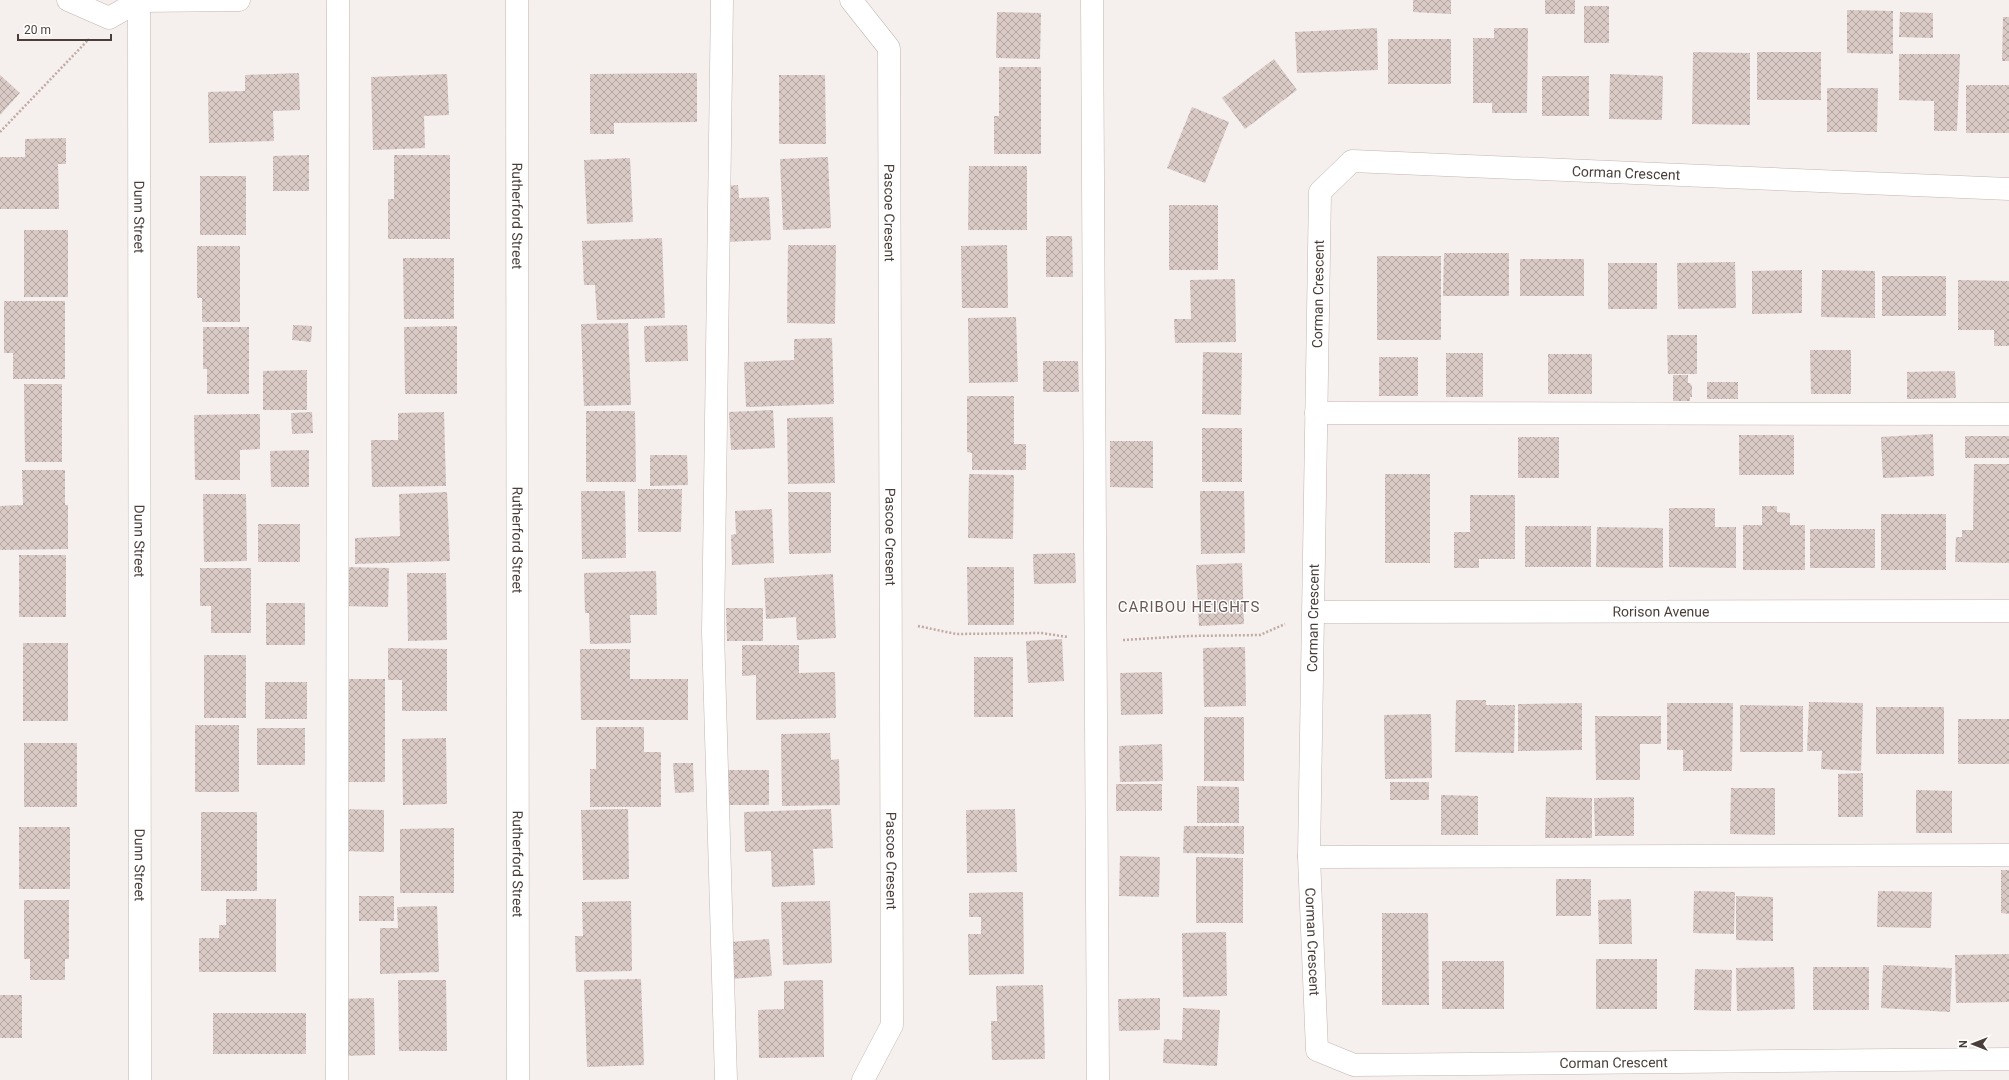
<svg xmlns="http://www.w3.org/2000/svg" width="2009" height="1080" font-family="Roboto,sans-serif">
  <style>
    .building { fill: url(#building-cross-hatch) }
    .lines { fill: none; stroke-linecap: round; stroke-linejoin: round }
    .minor-casing { stroke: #c3b7b3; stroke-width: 23 }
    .path { stroke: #c0aaa2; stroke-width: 2.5; stroke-dasharray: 2 2; stroke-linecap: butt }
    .minor { stroke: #fff; stroke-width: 22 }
    .labels { text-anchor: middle; stroke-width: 3; stroke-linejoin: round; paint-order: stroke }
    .street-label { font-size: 14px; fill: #493e3a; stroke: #fff }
    .neighbourhood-label { font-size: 15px; letter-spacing: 1px; fill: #6b5853; stroke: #fff }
  </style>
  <defs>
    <pattern id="building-cross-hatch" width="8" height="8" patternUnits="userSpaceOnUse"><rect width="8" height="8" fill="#d9cac6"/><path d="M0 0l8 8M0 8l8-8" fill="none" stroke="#b2a5a2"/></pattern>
  </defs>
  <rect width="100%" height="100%" fill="#f5efed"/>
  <g class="building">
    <polygon points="1413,0 1451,0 1451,14 1413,12"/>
    <rect x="1545" y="0" width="30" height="14"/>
    <rect x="1584" y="6" width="25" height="37"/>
    <polygon points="1847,10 1893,11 1893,54 1847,53"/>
    <polygon points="997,12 1041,13 1040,59 996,58"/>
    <polygon points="1900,12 1933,13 1933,38 1899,37"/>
    <polygon points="2003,17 2009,17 2009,61 2002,61"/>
    <polygon points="1377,28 1378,70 1297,73 1295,32"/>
    <polygon points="1494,28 1528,28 1527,113 1492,113 1492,103 1473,103 1473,38 1494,38"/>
    <rect x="1388" y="39" width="63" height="45"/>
    <polygon points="1693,52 1750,53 1750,125 1692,124"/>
    <rect x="1757" y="52" width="64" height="48"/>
    <polygon points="1899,54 1960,54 1957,131 1934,131 1934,101 1899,100"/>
    <polygon points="1274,59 1297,90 1245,129 1222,98"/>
    <polygon points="999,67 1041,67 1041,154 994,154 994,116 999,116"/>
    <polygon points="299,73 300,110 273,111 274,141 209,143 208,92 245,91 245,75"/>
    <polygon points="697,73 697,122 614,123 614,134 590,134 590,74"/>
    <polygon points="447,74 449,115 424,116 425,148 373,150 371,77"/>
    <polygon points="1610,74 1663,76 1662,120 1609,119"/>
    <polygon points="0,75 20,93 0,115"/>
    <polygon points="779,75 825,75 826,144 779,144"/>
    <rect x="1542" y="76" width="47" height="40"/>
    <rect x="1966" y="85" width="43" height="48"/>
    <polygon points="1827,88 1878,88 1877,132 1827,132"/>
    <polygon points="1192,107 1229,122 1205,183 1167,168"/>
    <polygon points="66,138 66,164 58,164 59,209 0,209 0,157 25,157 25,139"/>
    <polygon points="309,155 309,191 273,191 273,156"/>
    <polygon points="394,155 450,155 450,239 388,239 388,199 394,199"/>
    <polygon points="828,157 831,228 783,230 780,159"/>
    <polygon points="630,158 633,222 587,224 584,160"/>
    <polygon points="969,166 1027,166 1027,230 968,230"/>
    <rect x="200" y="176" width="46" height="59"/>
    <polygon points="738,185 739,198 769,197 771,240 726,242 723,186"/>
    <rect x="1169" y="205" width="49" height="65"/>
    <rect x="24" y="230" width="44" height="67"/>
    <polygon points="1046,236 1072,236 1073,277 1046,277"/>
    <polygon points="662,238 665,318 597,320 595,285 584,285 582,241"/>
    <polygon points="788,245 836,245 835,324 787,323"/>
    <polygon points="1007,245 1008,308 962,308 961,246"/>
    <polygon points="197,246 240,246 240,322 202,322 202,298 197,298"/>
    <polygon points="1444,253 1509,253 1509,296 1443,296"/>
    <rect x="1377" y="256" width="64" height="84"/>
    <polygon points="403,258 454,258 454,319 404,319"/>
    <rect x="1520" y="259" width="64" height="37"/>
    <polygon points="1735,262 1736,308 1678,309 1677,263"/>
    <rect x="1608" y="263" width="49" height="46"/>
    <polygon points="1802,270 1802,313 1752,314 1752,271"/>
    <polygon points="1822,270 1875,271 1875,318 1821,317"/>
    <rect x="1882" y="276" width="64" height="40"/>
    <polygon points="1235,279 1236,342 1175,343 1174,319 1191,319 1190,280"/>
    <polygon points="1958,280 2009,281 2009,346 1994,346 1994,330 1958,330"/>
    <polygon points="4,301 65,301 65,379 13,379 13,353 4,353"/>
    <polygon points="1016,317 1018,382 969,383 968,318"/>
    <polygon points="628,323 631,405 584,406 581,324"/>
    <polygon points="293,325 312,326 311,342 292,340"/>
    <polygon points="687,325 688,361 645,362 644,326"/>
    <polygon points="457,326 457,394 405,394 404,327"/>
    <polygon points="203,327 249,327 249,394 207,394 207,369 203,369"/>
    <polygon points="1667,335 1697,335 1697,374 1668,374"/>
    <polygon points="832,338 834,404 746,407 744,362 794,360 794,339"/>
    <polygon points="1810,350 1851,350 1851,394 1811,394"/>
    <polygon points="1203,352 1242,353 1241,415 1202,414"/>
    <rect x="1446" y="353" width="37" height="44"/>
    <rect x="1548" y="354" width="44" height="40"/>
    <rect x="1379" y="357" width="39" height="39"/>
    <polygon points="1043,361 1078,361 1079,392 1043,392"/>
    <polygon points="307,370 307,410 263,410 263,371"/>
    <polygon points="1955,371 1956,398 1907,399 1907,372"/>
    <polygon points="1673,375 1688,375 1688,383 1690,383 1692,386 1692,397 1690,397 1690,401 1673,401"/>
    <rect x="1707" y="382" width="31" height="17"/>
    <polygon points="24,384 62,384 62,462 25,462"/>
    <polygon points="967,396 1014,396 1014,444 1026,444 1026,470 972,470 972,453 967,452"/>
    <polygon points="773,410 775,448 731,450 729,412"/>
    <polygon points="586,411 635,411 636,482 586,482"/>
    <polygon points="312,412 313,433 292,434 291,413"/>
    <polygon points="444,412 446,486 372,487 371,440 398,440 398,413"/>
    <polygon points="260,414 260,449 240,450 240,480 195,480 194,415"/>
    <polygon points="833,417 835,483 788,484 787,418"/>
    <rect x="1202" y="428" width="40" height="54"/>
    <polygon points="1933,434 1934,476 1883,478 1881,437"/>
    <rect x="1739" y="435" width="55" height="40"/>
    <rect x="1965" y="436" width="44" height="22"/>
    <rect x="1518" y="437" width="41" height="41"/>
    <polygon points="1110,441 1153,441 1153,488 1110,487"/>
    <polygon points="309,450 309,487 271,487 270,451"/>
    <polygon points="650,455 687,455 688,485 650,486"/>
    <polygon points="1974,464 2009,464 2009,563 1955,562 1956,537 1962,537 1962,530 1973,530"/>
    <polygon points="22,470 65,470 65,505 68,505 68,549 0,550 0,506 23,505"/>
    <polygon points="969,474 1014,475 1013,539 968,538"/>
    <rect x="1385" y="474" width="45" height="89"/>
    <polygon points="638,489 682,489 681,532 638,532"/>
    <polygon points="581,491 625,491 626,558 582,559"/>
    <polygon points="1200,491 1244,491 1245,553 1201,554"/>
    <polygon points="447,492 450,561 355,564 355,538 400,536 399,494"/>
    <polygon points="788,492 831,492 831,553 789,554"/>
    <polygon points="203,494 246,494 247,561 204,562"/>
    <polygon points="1470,495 1515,495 1515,559 1479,559 1479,568 1454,568 1454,532 1470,532"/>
    <polygon points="1762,506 1777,506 1777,512 1790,513 1790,525 1805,525 1805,570 1743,570 1743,525 1762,525"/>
    <polygon points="1669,508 1715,508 1715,527 1736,527 1736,568 1669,567"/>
    <polygon points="772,509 774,563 732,565 731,535 736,534 735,511"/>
    <rect x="1881" y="514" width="65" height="56"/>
    <rect x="258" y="524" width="42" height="38"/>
    <rect x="1525" y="526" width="66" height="41"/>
    <polygon points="1597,527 1663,528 1663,568 1596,567"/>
    <rect x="1810" y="529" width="65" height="39"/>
    <polygon points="1075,553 1076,583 1034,584 1033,554"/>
    <rect x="19" y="555" width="47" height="62"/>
    <polygon points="1242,563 1244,624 1199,626 1196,565"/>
    <polygon points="342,567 389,568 388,607 342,606"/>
    <polygon points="967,567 1014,567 1014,625 968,625"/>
    <polygon points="200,568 251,568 251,633 211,633 211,606 200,606"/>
    <polygon points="656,571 657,615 630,615 631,643 590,644 589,613 585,613 584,573"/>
    <polygon points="407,573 446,573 447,640 408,641"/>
    <polygon points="833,574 836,638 797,640 796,617 766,619 764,578"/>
    <rect x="266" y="603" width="39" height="42"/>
    <polygon points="726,608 763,608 763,641 727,641"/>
    <polygon points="1062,639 1064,681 1028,683 1026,641"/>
    <rect x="23" y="643" width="45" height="78"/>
    <polygon points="742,645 799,645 799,673 835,672 836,718 756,720 756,675 742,676"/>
    <polygon points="1245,647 1246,706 1204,707 1203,648"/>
    <polygon points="388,648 447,649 447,711 402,711 402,680 388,680"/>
    <polygon points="580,649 630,649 630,679 688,679 688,720 581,720"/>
    <rect x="204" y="655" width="42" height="63"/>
    <rect x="974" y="657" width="39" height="60"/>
    <polygon points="1162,672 1163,714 1121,715 1120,673"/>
    <rect x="343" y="679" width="42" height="103"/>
    <rect x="265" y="682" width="42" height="37"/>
    <polygon points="1456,700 1486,700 1486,705 1515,705 1514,753 1455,752"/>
    <polygon points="1809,702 1863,703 1861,771 1821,769 1822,751 1807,751"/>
    <polygon points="1582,703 1582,750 1518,751 1518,704"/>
    <polygon points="1667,703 1733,703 1732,771 1683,771 1683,750 1667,750"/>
    <polygon points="1740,705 1803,706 1803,752 1740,752"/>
    <rect x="1876" y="707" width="68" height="47"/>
    <polygon points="1431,714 1432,778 1385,779 1384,715"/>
    <polygon points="1595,716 1661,716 1661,744 1640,744 1640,780 1596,780"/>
    <rect x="1204" y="717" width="40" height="64"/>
    <rect x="1958" y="719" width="51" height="45"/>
    <rect x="195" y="725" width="44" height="67"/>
    <polygon points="596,727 644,727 644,752 661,752 661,807 590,807 590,769 596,769"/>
    <rect x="257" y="728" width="48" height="37"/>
    <polygon points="830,733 831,760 839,759 840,805 782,806 781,734"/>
    <polygon points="446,738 447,804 403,805 402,739"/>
    <rect x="24" y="743" width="53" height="64"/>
    <polygon points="1162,744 1163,781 1120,782 1119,746"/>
    <polygon points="673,763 693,763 694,792 675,793"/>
    <rect x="728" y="770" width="41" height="35"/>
    <polygon points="1863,773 1863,817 1838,817 1838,774"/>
    <rect x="1390" y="782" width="39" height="18"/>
    <rect x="1116" y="784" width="46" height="27"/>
    <polygon points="1197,786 1239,787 1239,823 1197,823"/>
    <polygon points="1731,788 1775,788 1775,835 1730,834"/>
    <polygon points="1916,790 1952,791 1952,833 1916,833"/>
    <polygon points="1441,795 1478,796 1478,835 1441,835"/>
    <polygon points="1546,797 1592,798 1592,838 1545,838"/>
    <polygon points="1634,797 1634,836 1595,836 1594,798"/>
    <polygon points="340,809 384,810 384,852 339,851"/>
    <polygon points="628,809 629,879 583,880 581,810"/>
    <polygon points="831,809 833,848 813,849 815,885 772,887 771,851 745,852 744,812"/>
    <polygon points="1015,809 1017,872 967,873 966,810"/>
    <rect x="201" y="812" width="56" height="79"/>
    <polygon points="1184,826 1244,826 1244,854 1183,853"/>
    <rect x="19" y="827" width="51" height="62"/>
    <polygon points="454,828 454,893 400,893 400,829"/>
    <polygon points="1120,856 1160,857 1159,897 1119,896"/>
    <polygon points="1196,857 1243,858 1243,923 1196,923"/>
    <polygon points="2001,870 2009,870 2009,914 2001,913"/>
    <rect x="1556" y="879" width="35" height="37"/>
    <polygon points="1694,891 1735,892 1734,934 1693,933"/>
    <polygon points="1878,891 1932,892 1931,928 1877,927"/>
    <polygon points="1023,892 1024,974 969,975 968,934 981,934 981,917 969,917 969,893"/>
    <rect x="359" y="896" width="35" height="25"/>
    <polygon points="1736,896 1773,897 1773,941 1736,940"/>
    <polygon points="226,899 276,899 276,972 199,972 199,938 219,938 219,925 226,925"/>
    <polygon points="1631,899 1632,944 1599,944 1598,900"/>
    <polygon points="24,900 69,900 69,959 65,959 65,980 30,980 30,959 24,959"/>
    <polygon points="631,901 632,971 576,972 575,936 583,936 582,902"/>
    <polygon points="830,901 832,963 783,965 781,902"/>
    <polygon points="437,906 439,972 380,974 380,928 398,928 397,907"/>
    <polygon points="1382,913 1428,913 1429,1005 1382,1005"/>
    <polygon points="1226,932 1227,996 1183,997 1182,933"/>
    <polygon points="769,939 772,976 731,979 729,942"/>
    <polygon points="2009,954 2009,1002 1956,1003 1955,955"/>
    <rect x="1596" y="959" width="61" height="50"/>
    <rect x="1442" y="961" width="62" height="48"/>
    <polygon points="1883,965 1952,968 1950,1012 1881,1008"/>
    <polygon points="1794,967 1795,1009 1737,1011 1736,968"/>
    <rect x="1813" y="967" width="56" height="43"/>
    <polygon points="1695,969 1732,970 1731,1011 1694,1010"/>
    <polygon points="641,979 644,1065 587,1067 584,980"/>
    <polygon points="398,980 446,980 447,1051 399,1051"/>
    <polygon points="823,980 824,1057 759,1058 758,1010 784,1009 784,981"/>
    <polygon points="1043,985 1045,1059 992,1060 991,1021 997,1021 996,986"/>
    <rect x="0" y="995" width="22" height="43"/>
    <polygon points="374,998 375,1055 341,1056 340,999"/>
    <polygon points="1160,998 1160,1030 1119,1031 1118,999"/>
    <polygon points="1183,1008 1220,1010 1217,1066 1163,1063 1164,1039 1182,1040"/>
    <rect x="213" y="1013" width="93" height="41"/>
  </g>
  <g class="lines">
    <defs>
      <g id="minor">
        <polyline points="68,0 109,18 139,1 239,0"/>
        <path id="s1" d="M517,0L518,1080"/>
        <polyline points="722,0 713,632 726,1080"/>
        <path id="s2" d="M851,0L889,48L892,1025L863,1080"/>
        <polyline points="1092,0 1098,1080"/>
        <path id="s3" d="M139,1L140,1080"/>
        <path id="s4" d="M2009,189L1352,161L1320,192L1309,857L1317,1050L1354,1065L2009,1059"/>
        <polyline points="1316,413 2009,414"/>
        <path id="s5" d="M1314,612L2009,611"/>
        <polyline points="1309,857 2009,855"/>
        <polyline points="337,1080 338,0"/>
      </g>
    </defs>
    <use href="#minor" class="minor-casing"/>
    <g class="path">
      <polyline points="0,132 89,39"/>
      <polyline points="918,626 956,634 1041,633 1068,637"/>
      <polyline points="1123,640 1189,636 1260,635 1285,624"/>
    </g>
    <use href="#minor" class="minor"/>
  </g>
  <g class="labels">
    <g class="street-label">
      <text transform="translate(1626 173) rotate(2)" y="5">Corman Crescent</text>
      <text dy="5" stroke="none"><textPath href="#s2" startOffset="226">Pascoe Cresent</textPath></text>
      <text dy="5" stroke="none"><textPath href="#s1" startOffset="216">Rutherford Street</textPath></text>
      <text dy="5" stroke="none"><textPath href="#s3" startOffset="216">Dunn Street</textPath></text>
      <text transform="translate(1318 294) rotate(-89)" y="5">Corman Crescent</text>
      <text dy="5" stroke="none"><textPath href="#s2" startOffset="550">Pascoe Cresent</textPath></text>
      <text dy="5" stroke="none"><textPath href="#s1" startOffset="540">Rutherford Street</textPath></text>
      <text dy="5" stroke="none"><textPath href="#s3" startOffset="540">Dunn Street</textPath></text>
      <text dy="5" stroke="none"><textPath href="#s5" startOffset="347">Rorison Avenue</textPath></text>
      <text transform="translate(1313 618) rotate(-89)" y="5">Corman Crescent</text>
      <text dy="5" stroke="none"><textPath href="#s2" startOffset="874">Pascoe Cresent</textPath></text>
      <text dy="5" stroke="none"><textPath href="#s1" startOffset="864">Rutherford Street</textPath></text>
      <text dy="5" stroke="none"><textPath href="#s3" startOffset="864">Dunn Street</textPath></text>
      <text dy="5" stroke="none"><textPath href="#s4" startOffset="1452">Corman Crescent</textPath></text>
      <text dy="5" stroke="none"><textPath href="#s4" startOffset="1860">Corman Crescent</textPath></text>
    </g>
    <g class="neighbourhood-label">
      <text x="1189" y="612">CARIBOU HEIGHTS</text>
    </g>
  </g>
  <g transform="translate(1973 1044) rotate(270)" stroke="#ffffff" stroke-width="3" paint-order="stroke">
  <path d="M0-3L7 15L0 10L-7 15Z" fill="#493e3a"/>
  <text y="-6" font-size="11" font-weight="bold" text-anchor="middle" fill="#493e3a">N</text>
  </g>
  <path d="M18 34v6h93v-6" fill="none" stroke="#493e3a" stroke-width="2"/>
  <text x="24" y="34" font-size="12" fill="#493e3a" stroke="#ffffff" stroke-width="3" paint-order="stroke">20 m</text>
</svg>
